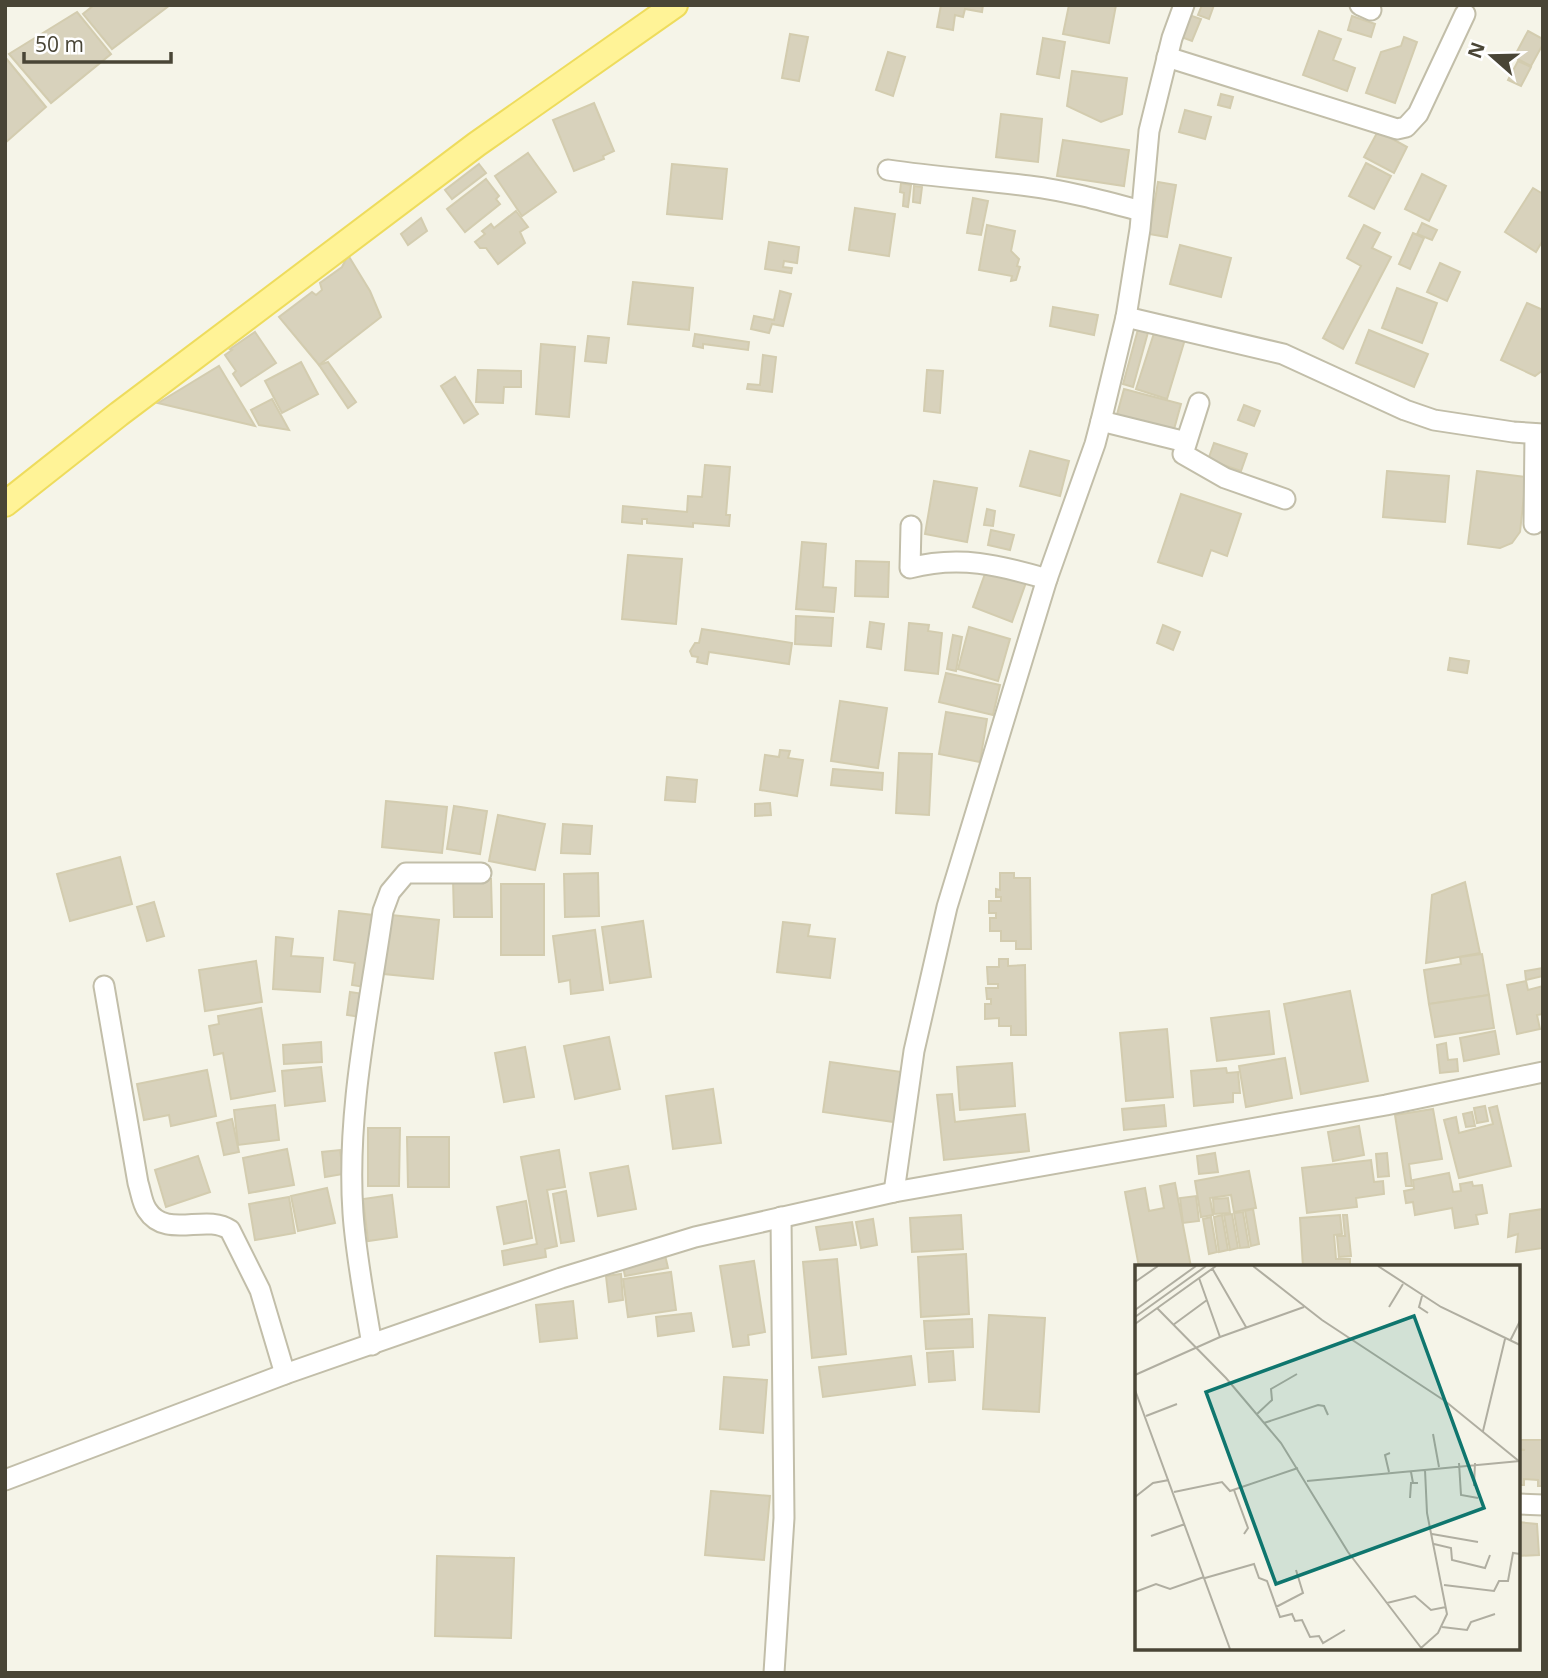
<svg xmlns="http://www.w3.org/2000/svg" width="1548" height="1678" font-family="'Open Sans',sans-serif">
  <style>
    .building { fill: #d8d2bc; stroke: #d3ccaf; stroke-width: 2 }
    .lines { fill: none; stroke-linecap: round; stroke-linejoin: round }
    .minor-casing { stroke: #c2bea9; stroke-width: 23 }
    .major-casing { stroke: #eedc5d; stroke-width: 28 }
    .minor { stroke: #fff; stroke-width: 19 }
    .major { stroke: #fff397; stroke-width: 24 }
    .inset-road { fill: none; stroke: #b0aea1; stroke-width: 2 }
    .view { fill: #0f766e; fill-opacity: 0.15; stroke: #0f766e; stroke-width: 3.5 }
    .inset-edge { fill: none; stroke: #494536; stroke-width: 3.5 }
  </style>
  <rect width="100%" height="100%" fill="#f5f4e8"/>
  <g class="building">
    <polygon points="94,5 170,5 112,49 83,14"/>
    <polygon points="941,5 983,5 982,12 965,9 963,17 955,15 953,30 937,27"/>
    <polygon points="1069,5 1116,5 1109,43 1063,34"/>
    <polygon points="1202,5 1214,5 1209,19 1198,15"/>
    <polygon points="77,12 111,54 51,103 9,54"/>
    <polygon points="1189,15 1201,19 1192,41 1181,37"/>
    <polygon points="1352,16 1375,24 1371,37 1348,30"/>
    <polygon points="1319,31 1341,39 1333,60 1355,68 1347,91 1303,75"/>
    <polygon points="1528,31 1543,39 1543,44 1531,66 1514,57"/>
    <polygon points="790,34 808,37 799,81 782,78"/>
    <polygon points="1404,37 1417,42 1395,103 1366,93 1381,52 1401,46"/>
    <polygon points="1043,38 1065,42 1059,78 1037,74"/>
    <polygon points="888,52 905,57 893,96 876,90"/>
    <polygon points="5,57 46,107 5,143"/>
    <polygon points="1518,61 1531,67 1521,86 1508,80"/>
    <polygon points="1072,71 1127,78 1122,114 1101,122 1067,106"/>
    <polygon points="1221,94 1233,97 1230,108 1218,105"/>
    <polygon points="594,103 614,151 603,156 604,159 574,171 553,120"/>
    <polygon points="1185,110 1211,117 1205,139 1179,132"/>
    <polygon points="1001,114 1042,119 1038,162 996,157"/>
    <polygon points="1378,131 1407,147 1394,173 1364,157"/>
    <polygon points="1063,140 1129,150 1124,186 1057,176"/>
    <polygon points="528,153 556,192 522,216 495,176"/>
    <polygon points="1366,163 1391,176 1374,209 1349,196"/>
    <polygon points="479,164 486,173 452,199 445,190"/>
    <polygon points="672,164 727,169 722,219 667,214"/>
    <polygon points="1422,174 1446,186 1429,221 1405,209"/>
    <polygon points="486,179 499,196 496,199 500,204 465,232 447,209"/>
    <polygon points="1158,182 1176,185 1167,237 1149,234"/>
    <polygon points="901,183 911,185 908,207 903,206 904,193 900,192"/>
    <polygon points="914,186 922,187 920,203 913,202"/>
    <polygon points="1533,188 1543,194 1543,240 1536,252 1505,232"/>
    <polygon points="973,198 988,201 981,235 967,233"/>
    <polygon points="855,208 895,214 889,256 849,250"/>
    <polygon points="516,211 528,227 520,232 525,243 498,264 486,248 480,248 475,242 485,234 482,231 491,224 494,228"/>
    <polygon points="421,218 427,231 408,245 401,234"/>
    <polygon points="1422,223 1437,230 1432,240 1417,234"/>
    <polygon points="987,225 1015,231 1011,251 1019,259 1017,266 1020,267 1016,280 1011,281 1012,276 979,270"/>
    <polygon points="1364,225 1380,233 1372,248 1391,257 1343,349 1323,338 1361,266 1347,258"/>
    <polygon points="1413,233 1424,238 1410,269 1399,264"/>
    <polygon points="769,242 799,247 797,263 784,261 783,267 792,268 791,273 765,269"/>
    <polygon points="1180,245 1231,258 1221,297 1170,284"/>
    <polygon points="348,255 370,291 381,317 319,365 279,317 312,292 316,295 322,290 320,283 342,267"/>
    <polygon points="1440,263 1460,272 1447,301 1427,292"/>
    <polygon points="633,282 693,288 689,330 628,324"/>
    <polygon points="1397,288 1437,303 1422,343 1382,328"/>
    <polygon points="780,291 791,294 783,326 772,324 769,333 751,329 754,316 774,320"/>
    <polygon points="1527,303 1543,310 1543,370 1535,376 1501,360"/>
    <polygon points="1053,307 1098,315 1094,335 1050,326"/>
    <polygon points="1140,322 1150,325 1133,387 1123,384"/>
    <polygon points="1156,327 1186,336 1167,399 1136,389"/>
    <polygon points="1369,330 1428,354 1414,387 1356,363"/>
    <polygon points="255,332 276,363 241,386 233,374 236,371 225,355 232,350 230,349"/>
    <polygon points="695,334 749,342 748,350 703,344 703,348 693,346"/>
    <polygon points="588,336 609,338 606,363 585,361"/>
    <polygon points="541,344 575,347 569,417 536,414"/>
    <polygon points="763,355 776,357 772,392 747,389 748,384 760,385"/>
    <polygon points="301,362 318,394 282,413 265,381"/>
    <polygon points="328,362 356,402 348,408 319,365"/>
    <polygon points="219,366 255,426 158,403"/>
    <polygon points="478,370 521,371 521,387 504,387 503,403 476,402"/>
    <polygon points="927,370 943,371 940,413 924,411"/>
    <polygon points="455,377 478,414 464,423 441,386"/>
    <polygon points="1124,389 1181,404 1173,433 1116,418"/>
    <polygon points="272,399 289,430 259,425 251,410"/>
    <polygon points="1244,405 1260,411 1254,426 1238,420"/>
    <polygon points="1214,443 1247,454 1241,471 1208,460"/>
    <polygon points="1030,451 1069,461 1060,496 1020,486"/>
    <polygon points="705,465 730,467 726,515 730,515 729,526 693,523 693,527 647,523 647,519 642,519 642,524 622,522 623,506 687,512 688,496 702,497"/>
    <polygon points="1387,471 1449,476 1445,522 1383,517"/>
    <polygon points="1477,471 1526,477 1520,532 1512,543 1500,548 1468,544"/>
    <polygon points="934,481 977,488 967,542 925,534"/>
    <polygon points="1181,494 1241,514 1227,556 1211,550 1202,576 1158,562"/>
    <polygon points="987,509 995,511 993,526 984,525"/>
    <polygon points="991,530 1014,535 1010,550 988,545"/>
    <polygon points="802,542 826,544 823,587 836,588 834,612 796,609"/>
    <polygon points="628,555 682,559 676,624 622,619"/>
    <polygon points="990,560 1029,574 1012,622 973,607"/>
    <polygon points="856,561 889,562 888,597 855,596"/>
    <polygon points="796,616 833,618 831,646 795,644"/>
    <polygon points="870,622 884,624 881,649 867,647"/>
    <polygon points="909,623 929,625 928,631 942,633 938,674 905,670"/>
    <polygon points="1163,625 1180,632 1173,650 1157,643"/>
    <polygon points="969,627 1010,639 998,681 958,669"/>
    <polygon points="702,629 792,643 789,664 709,652 707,664 697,662 698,657 692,656 690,651 695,643 699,643"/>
    <polygon points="953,635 962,637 956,671 947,669"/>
    <polygon points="1450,658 1469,661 1467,673 1448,670"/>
    <polygon points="946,673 1000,685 993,715 939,702"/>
    <polygon points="840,701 887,708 878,768 831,761"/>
    <polygon points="946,712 987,719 980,762 939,754"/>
    <polygon points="780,750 790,751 788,758 803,760 797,796 760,790 765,755 779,757"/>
    <polygon points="899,753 932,754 929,815 896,813"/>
    <polygon points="833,769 883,773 882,790 831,785"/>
    <polygon points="667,777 697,780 695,802 665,800"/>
    <polygon points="386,801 447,807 442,853 382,847"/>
    <polygon points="770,803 771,815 755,816 755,804"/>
    <polygon points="454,806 487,811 480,854 447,849"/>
    <polygon points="498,815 545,824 535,870 489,861"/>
    <polygon points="563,824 592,826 590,854 561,853"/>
    <polygon points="120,857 132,904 70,921 57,874"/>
    <polygon points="598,873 599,916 565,917 564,874"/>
    <polygon points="1000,873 1014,873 1014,878 1030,878 1031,949 1016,949 1016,941 1001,941 1001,931 990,931 990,918 996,918 996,913 989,913 989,901 1001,901 1001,897 996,897 996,889 1000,890"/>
    <polygon points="453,879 491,879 492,917 454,917"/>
    <polygon points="1465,882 1480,953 1426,963 1432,895"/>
    <rect x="501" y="884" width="43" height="71"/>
    <polygon points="154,902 164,936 147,941 137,907"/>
    <polygon points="339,911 373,915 365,987 352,985 355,963 334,960"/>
    <polygon points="391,915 439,920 433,979 384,974"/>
    <polygon points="643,921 651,977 610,983 602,927"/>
    <polygon points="783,922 810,925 808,936 835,939 830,978 777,972"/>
    <polygon points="595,930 603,990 571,994 570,980 559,982 553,936"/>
    <polygon points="276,937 293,939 291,956 323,958 320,992 273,989"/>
    <polygon points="1482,954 1489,995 1429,1004 1424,970 1461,964 1460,957"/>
    <polygon points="999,959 1008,959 1008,966 1025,965 1026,1035 1011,1035 1011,1026 999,1026 999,1018 985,1019 985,1004 991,1004 991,999 987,999 986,988 998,988 998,984 988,984 987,967 999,967"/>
    <polygon points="256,961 262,1002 205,1011 199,970"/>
    <polygon points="1543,968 1543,976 1526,980 1525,971"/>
    <polygon points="1526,981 1528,990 1543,986 1543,1014 1537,1015 1540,1029 1517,1034 1507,985"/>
    <polygon points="1350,991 1368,1081 1301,1094 1284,1004"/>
    <polygon points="350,992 364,994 361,1017 347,1015"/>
    <polygon points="1489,995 1494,1028 1435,1037 1429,1004"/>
    <polygon points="261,1008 275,1091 231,1099 223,1053 214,1055 209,1026 219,1024 218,1016"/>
    <polygon points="1269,1011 1274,1054 1217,1061 1211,1018"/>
    <polygon points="1167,1029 1173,1097 1126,1101 1120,1033"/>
    <polygon points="1495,1031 1499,1054 1464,1061 1460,1038"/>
    <polygon points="609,1037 620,1089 575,1099 564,1046"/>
    <polygon points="321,1042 322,1062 284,1064 283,1045"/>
    <polygon points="1446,1043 1448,1060 1457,1059 1458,1071 1440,1073 1437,1045"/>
    <polygon points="525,1047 534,1097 504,1102 495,1053"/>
    <polygon points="1285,1058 1292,1098 1246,1107 1239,1066"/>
    <polygon points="830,1062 902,1072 894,1122 823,1112"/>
    <polygon points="1012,1063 1015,1106 960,1110 957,1067"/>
    <polygon points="321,1067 325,1101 285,1106 282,1071"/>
    <polygon points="1226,1068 1227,1073 1238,1072 1240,1093 1233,1093 1233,1102 1194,1106 1191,1071"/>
    <polygon points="207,1070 216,1116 171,1126 169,1115 144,1120 137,1084"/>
    <polygon points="713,1089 721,1143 673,1149 666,1096"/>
    <polygon points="952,1094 955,1122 1025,1114 1029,1151 944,1160 937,1095"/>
    <polygon points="275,1105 279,1140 238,1145 234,1110"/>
    <polygon points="1164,1105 1166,1126 1124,1130 1122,1109"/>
    <polygon points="1485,1106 1488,1121 1477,1123 1474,1108"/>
    <polygon points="1497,1106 1511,1166 1459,1178 1444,1120 1456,1117 1459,1133 1493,1124 1489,1108"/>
    <polygon points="1433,1109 1442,1159 1409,1164 1412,1186 1406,1186 1395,1115"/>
    <polygon points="1472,1112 1475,1126 1466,1127 1463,1114"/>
    <polygon points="232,1119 239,1152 224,1155 217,1123"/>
    <polygon points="1359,1126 1364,1155 1333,1161 1328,1132"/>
    <polygon points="368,1128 400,1128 399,1186 368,1186"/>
    <polygon points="407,1137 449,1137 449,1187 408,1187"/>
    <polygon points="287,1149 294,1185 249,1193 243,1158"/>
    <polygon points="340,1150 343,1174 325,1177 322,1152"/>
    <polygon points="559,1150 565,1187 547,1190 557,1246 545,1249 546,1257 504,1265 502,1251 537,1244 521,1157"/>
    <polygon points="1215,1153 1218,1172 1199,1174 1197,1156"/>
    <polygon points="1387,1153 1389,1176 1378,1177 1376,1154"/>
    <polygon points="198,1156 210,1192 166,1207 155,1170"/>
    <polygon points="1371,1160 1374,1182 1383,1181 1384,1194 1356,1198 1357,1207 1307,1213 1302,1168"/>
    <polygon points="628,1166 636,1209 598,1216 590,1173"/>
    <polygon points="1249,1171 1256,1208 1234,1212 1231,1195 1210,1198 1213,1215 1201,1217 1195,1181"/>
    <polygon points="1449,1173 1453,1192 1461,1191 1460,1184 1472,1182 1473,1186 1482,1185 1487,1213 1476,1215 1478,1224 1455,1228 1452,1208 1415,1215 1413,1202 1406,1203 1404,1191 1414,1189 1413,1180"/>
    <polygon points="1175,1183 1191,1267 1139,1267 1125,1192 1145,1188 1149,1211 1164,1208 1160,1186"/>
    <polygon points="327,1188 335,1223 298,1231 291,1196"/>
    <polygon points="566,1191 574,1241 561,1243 553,1194"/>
    <polygon points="392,1195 397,1237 368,1241 363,1199"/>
    <polygon points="1196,1196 1199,1221 1183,1223 1180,1198"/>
    <polygon points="289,1197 295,1233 255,1240 249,1204"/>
    <polygon points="1228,1198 1230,1213 1214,1214 1213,1199"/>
    <polygon points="526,1201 532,1238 504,1244 497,1207"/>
    <polygon points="1253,1209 1259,1244 1251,1246 1245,1211"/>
    <polygon points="1543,1209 1543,1248 1516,1252 1518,1234 1508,1237 1510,1214"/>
    <polygon points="1243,1212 1249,1247 1240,1248 1234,1213"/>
    <polygon points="1232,1214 1238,1248 1230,1250 1224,1215"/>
    <polygon points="961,1215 963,1249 912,1252 910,1218"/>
    <polygon points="1222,1215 1228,1250 1219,1252 1214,1217"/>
    <polygon points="1340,1215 1342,1234 1334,1235 1336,1259 1350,1259 1350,1267 1303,1267 1300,1218"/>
    <polygon points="1343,1215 1347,1215 1351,1256 1339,1257 1337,1236 1345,1236"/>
    <polygon points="1211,1217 1217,1252 1209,1254 1203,1219"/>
    <polygon points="873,1219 877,1245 861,1248 856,1222"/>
    <polygon points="852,1222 856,1245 820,1250 816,1227"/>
    <polygon points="966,1254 969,1314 921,1317 918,1257"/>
    <polygon points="665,1255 668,1268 625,1276 622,1262"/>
    <polygon points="837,1259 846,1354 812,1358 803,1262"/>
    <polygon points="754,1261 765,1332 748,1335 749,1345 733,1347 720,1266"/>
    <polygon points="671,1272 676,1310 628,1317 623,1279"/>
    <polygon points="621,1274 623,1300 609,1302 606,1276"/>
    <polygon points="573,1301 577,1338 540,1342 536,1305"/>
    <polygon points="691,1313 694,1331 658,1336 656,1317"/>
    <polygon points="989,1315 1045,1318 1039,1412 983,1409"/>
    <polygon points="972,1319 973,1347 926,1349 924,1321"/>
    <polygon points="953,1351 955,1380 929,1382 927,1353"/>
    <polygon points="911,1356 915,1385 823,1397 819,1367"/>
    <polygon points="724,1377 767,1380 763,1433 720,1429"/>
    <polygon points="1518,1440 1543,1440 1543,1486 1538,1486 1538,1480 1524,1479 1524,1485 1518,1485 1518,1450 1525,1450 1518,1449"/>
    <polygon points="711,1491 770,1496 764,1560 705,1555"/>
    <polygon points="1518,1522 1537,1524 1539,1555 1518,1556"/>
    <polygon points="437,1556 514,1558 511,1638 435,1636"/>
  </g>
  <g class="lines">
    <defs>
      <g id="minor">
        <polyline points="1360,5 1371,10"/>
        <polyline points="1167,57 1397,129 1406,127 1418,114 1465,14"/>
        <path d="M888,170C935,177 982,180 1029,186C1068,191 1104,201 1141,211"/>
        <polyline points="1126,317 1283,354 1405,410 1434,420 1513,432 1543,434"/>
        <polyline points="1101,421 1186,442 1199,403 1183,454 1225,478 1285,499"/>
        <polyline points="1534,524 1535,434"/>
        <path d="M911,526L910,568C959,555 999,565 1047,579"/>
        <path d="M104,986L138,1183C141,1192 142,1203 147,1210C166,1240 206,1213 230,1230L260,1290L285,1374"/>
        <polyline points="894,1192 914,1051 947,907 1047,579 1095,444 1101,421 1126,317 1140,229 1149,131 1172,38 1184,5"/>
        <path d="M372,1345C365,1302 356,1257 353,1213C346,1112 369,1010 383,911L390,892L406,873H481"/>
        <polyline points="5,1480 285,1374 561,1278 695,1237 894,1192 1386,1105 1543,1072"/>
        <polyline points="1518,1504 1543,1505"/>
        <polyline points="774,1673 784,1518 781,1217"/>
      </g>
      <polyline id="major" points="5,504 119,414 477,144 675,5"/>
    </defs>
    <use href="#minor" class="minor-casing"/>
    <use href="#major" class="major-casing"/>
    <use href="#minor" class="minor"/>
    <use href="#major" class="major"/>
  </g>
  <g transform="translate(1135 1265)">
    <rect width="385" height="385" fill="#f5f4e8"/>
    <path class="inset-road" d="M118,1L187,55L310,136L385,197M243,1L306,42L385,80M77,3L111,62M64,13L85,72M0,17L23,1M287,31L284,42L293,48M254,42L268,19M22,43L91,113L146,178L213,287L287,384M0,45L61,1M0,52L71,1M0,59L81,1M38,60L72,35M375,76L385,56M0,110L85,72L169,42M0,125L95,384M122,149L137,135L136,124L162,109M11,151L42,139M129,158L183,140L189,141L193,150M348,166L370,74M298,169L304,202M324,198L326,230L343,233M254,207L250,190L255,188M172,216L385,196M339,221L340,198M99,225L113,263L109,269M39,227L87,217L95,226L163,203M0,232L18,218L34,215M275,233L276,218H283H278L276,207M297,269L343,277M16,271L50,259M299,279L316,283L317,295L350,303L355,290M70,313L119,299L124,313L132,316L145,352L157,349L160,356L167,355L175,372L184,371L188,378L210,365M309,320L359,326L364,316H373L378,288L385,289M0,327L21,319L35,324L69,312M252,338L280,331L296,345L311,342M141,342L168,328L161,305M307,362L332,365L336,357L360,349M286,383L303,368L312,349L292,248L290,205"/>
    <path class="view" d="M279,51L349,243L141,319L71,127Z"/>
    <rect width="385" height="385" class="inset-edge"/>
  </g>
  <rect width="1548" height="1678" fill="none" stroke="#494536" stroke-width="14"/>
  <g transform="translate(1492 56) rotate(290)" stroke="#ffffff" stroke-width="5" paint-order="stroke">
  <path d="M0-5L12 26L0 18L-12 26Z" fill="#494536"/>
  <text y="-10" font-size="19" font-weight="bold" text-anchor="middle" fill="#494536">N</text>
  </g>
  <path d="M24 52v10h147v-10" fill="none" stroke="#494536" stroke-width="3.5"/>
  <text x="35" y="52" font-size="21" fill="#494536" stroke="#ffffff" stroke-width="5" paint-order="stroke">50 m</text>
</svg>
